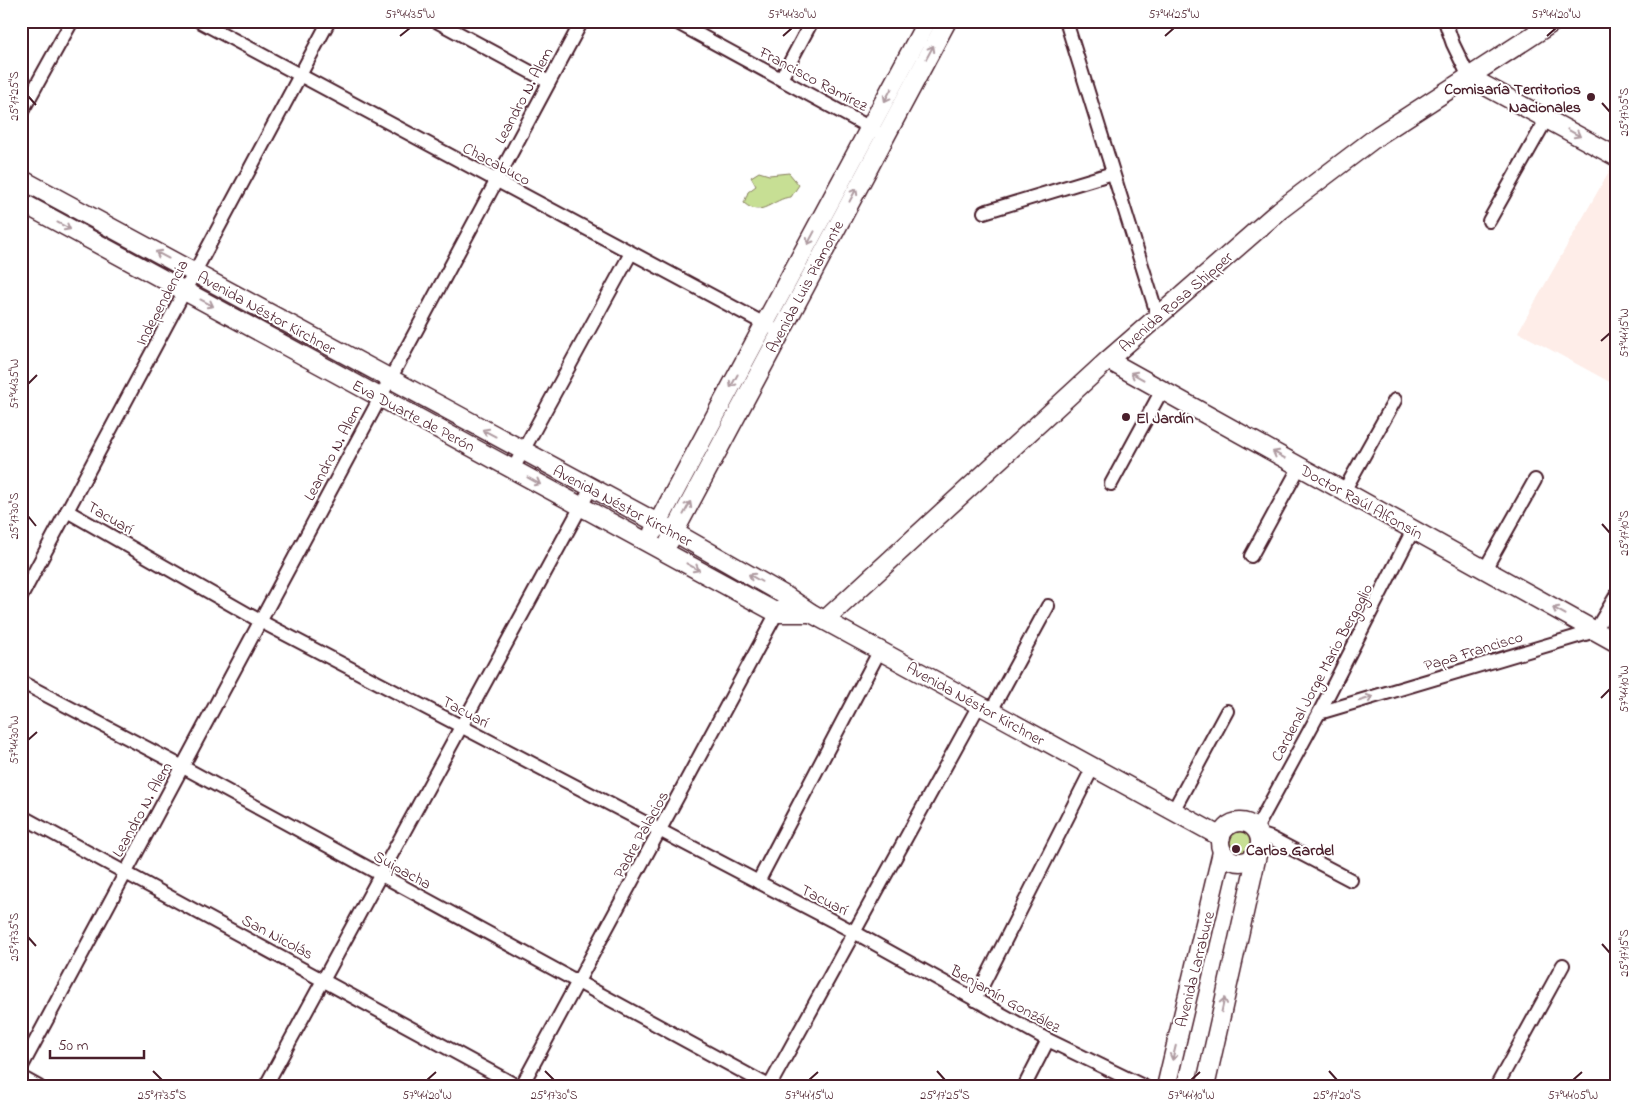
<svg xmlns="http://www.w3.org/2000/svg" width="1638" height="1108" font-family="'Indie Flower',sans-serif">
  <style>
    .built { fill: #feede8 }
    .green { fill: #c7df94; stroke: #887f60 }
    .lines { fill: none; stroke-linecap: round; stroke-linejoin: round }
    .street-casing { stroke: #4a1f2b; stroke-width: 16 }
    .secondary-casing { stroke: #4a1f2b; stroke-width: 21 }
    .street { stroke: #fff; stroke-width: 12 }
    .secondary { stroke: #fff; stroke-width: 18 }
    .oneway { stroke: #ae9aa0 }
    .ticks { fill: none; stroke: #4a1f2b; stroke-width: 2 }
    .poi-dot { fill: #4a1f2b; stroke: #fff; stroke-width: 2 }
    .labels { text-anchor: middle; stroke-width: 4; stroke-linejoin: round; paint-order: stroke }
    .street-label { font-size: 16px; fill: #4a1f2b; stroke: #fff }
    .poi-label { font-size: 16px; font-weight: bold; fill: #4a1f2b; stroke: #fff; text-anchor: start }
    .neatline { fill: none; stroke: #4a1f2b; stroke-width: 2 }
    .ticks-label { font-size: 12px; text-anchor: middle; fill: #4a1f2b }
  </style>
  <rect width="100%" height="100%" fill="#fff"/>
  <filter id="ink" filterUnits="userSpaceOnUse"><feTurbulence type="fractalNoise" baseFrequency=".02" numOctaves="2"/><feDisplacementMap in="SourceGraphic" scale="10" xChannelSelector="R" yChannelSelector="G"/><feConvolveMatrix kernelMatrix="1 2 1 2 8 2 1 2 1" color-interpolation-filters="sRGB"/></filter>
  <g filter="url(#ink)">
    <polygon class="built" points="1611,168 1617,171 1617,386 1518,332"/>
    <g class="green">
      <path d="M759,172L769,175L789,173L799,185L791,197C773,198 762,219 744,203L748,192L756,186L751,177Z"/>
      <circle cx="1238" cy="844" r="14"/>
    </g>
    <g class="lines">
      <defs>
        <g id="street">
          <polyline points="199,21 772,328"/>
          <polyline points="436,21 549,82"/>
          <polyline points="674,21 876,131"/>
          <polyline points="1066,21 1158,317"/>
          <polyline points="1445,21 1453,44 1469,77"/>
          <polyline points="781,79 812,21"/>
          <polyline points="21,113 72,21"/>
          <polyline points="984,212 1113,173"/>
          <polyline points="1489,221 1547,118"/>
          <polyline points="513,469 631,253"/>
          <polyline points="1111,484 1162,390"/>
          <polyline points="1344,491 1395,400"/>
          <polyline points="67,511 260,621 854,932 1048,1040 1145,1087"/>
          <polyline points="1251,556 1300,466"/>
          <polyline points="1485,569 1535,480"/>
          <polyline points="21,597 329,21"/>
          <polyline points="21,682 183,767 769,1086"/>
          <polyline points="991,711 1048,606"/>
          <polyline points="1319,713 1595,631 1617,594"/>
          <polyline points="1173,811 1227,711"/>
          <polyline points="21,816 519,1087"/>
          <polyline points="1256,829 1319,713 1413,530"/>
          <polyline points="1259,834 1271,838 1351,880"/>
          <polyline points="758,882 880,650"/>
          <polyline points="975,1000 1093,767"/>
          <polyline points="21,1068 582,21"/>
          <polyline points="21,1077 39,1087"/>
          <polyline points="265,1087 591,488"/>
          <polyline points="521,1087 780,607"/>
          <polyline points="769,1087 979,705"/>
          <polyline points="1024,1087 1048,1040"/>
          <polyline points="1496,1087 1563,965"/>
        </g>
        <g id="secondary">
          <polyline points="1469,77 1617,157"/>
          <polyline points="21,179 674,532 786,596 811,613 1221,837"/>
          <polyline points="21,202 777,613 811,613"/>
          <polyline points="1108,360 1617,643"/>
          <polyline points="653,532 927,21"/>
          <polyline points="669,542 947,21"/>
          <polyline points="825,620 1108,360 1280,210 1379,135 1555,21"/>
          <circle cx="1240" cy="842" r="20"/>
          <polyline points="1166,1087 1222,852"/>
          <polyline points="1205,1087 1257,855"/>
        </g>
      </defs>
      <use href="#street" class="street-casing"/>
      <use href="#secondary" class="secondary-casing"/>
      <use href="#street" class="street"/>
      <use href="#secondary" class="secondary"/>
    </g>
    <defs><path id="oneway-shaft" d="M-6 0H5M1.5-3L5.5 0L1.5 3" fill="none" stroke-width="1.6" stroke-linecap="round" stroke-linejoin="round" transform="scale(1.25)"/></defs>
    <g class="oneway">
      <use href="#oneway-shaft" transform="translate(930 52) rotate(-62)"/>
      <use href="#oneway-shaft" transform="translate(888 95) rotate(118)"/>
      <use href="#oneway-shaft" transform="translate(1574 133) rotate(29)"/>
      <use href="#oneway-shaft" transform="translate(853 195) rotate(-62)"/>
      <use href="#oneway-shaft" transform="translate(64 226) rotate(28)"/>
      <use href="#oneway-shaft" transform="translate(811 238) rotate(118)"/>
      <use href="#oneway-shaft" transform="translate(162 255) rotate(-152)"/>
      <use href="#oneway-shaft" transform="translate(207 303) rotate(28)"/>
      <use href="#oneway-shaft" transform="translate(1137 376) rotate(-151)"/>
      <use href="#oneway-shaft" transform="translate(734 381) rotate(119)"/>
      <use href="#oneway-shaft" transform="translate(489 433) rotate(-152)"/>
      <use href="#oneway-shaft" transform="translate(1279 455) rotate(-151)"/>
      <use href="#oneway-shaft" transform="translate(534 481) rotate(29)"/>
      <use href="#oneway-shaft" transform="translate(687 508) rotate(-62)"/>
      <use href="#oneway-shaft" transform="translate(693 567) rotate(29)"/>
      <use href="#oneway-shaft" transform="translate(755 578) rotate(-150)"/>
      <use href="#oneway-shaft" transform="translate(1559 611) rotate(-151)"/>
      <use href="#oneway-shaft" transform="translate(1366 699) rotate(-17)"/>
      <use href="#oneway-shaft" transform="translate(1223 1005) rotate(-78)"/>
      <use href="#oneway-shaft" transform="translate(1174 1053) rotate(104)"/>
    </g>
  </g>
  <path class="ticks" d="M400,36L410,28M783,36L792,28M1165,36L1174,28M1547,36L1556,28M28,96L36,105M1602,103L1610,112M1601,341L1610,333M28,384L37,375M28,516L36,526M1602,524L1610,533M1601,698L1610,689M28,740L37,732M28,937L36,946M1602,944L1610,953M153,1071L162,1080M545,1071L554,1080M937,1071L945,1080M1329,1071L1337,1080M427,1080L436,1072M809,1080L818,1072M1191,1080L1200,1072M1573,1080L1582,1072"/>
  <g class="poi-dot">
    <circle cx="1591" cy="97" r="5"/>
    <circle cx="1126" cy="417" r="5"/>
    <circle cx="1236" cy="849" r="5"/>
  </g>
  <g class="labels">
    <g class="street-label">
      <text transform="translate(814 78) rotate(28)" y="6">Francisco Ramírez</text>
      <text transform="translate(523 95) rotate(-62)" y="6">Leandro N. Alem</text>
      <text transform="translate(497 163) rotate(28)" y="6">Chacabuco</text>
      <text transform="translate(804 286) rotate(-62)" y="6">Avenida Luis Piamonte</text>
      <text transform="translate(1175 301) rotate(-41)" y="6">Avenida Rosa Shipper</text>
      <text transform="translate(161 302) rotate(-62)" y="6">Independencia</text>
      <text transform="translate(267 312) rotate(29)" y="6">Avenida Néstor Kirchner</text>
      <text transform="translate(414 415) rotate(28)" y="6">Eva Duarte de Perón</text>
      <text transform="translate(332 452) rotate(-62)" y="6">Leandro N. Alem</text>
      <text transform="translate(1362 501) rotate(29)" y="6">Doctor Raúl Alfonsín</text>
      <text transform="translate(623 505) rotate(28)" y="6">Avenida Néstor Kirchner</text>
      <text transform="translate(111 517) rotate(30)" y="6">Tacuarí</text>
      <text transform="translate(1473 650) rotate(-17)" y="6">Papa Francisco</text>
      <text transform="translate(1321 672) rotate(-62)" y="6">Cardenal Jorge Mario Bergoglio</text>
      <text transform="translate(976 703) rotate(29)" y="6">Avenida Néstor Kirchner</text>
      <text transform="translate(466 711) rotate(28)" y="6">Tacuarí</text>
      <text transform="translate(141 809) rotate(-61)" y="6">Leandro N. Alem</text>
      <text transform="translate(640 834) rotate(-61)" y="6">Padre Palacios</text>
      <text transform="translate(403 869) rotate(29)" y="6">Suipacha</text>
      <text transform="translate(825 899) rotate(27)" y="6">Tacuarí</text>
      <text transform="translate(278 936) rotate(28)" y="6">San Nicolás</text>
      <text transform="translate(1194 969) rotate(-76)" y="6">Avenida Larrabure</text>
      <text transform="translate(1006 998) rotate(29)" y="6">Benjamín González</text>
    </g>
    <g class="poi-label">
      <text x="1581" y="94" text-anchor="end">Comisaría Territorios<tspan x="1581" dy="18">Nacionales</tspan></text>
      <text x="1136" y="423">El Jardín</text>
      <text x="1246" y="855">Carlos Gardel</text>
    </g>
  </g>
  <rect width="1638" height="1108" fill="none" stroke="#fff" stroke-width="55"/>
  <path d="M50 1050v8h94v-8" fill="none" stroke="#4a1f2b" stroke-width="2.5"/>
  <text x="58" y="1050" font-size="15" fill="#4a1f2b" stroke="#ffffff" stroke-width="4" paint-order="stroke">50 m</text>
  <rect x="28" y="28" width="1582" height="1052" class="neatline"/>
  <g class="ticks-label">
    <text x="410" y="18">57°44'35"W</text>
    <text x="792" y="18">57°44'30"W</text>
    <text x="1174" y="18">57°44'25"W</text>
    <text x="1556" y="18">57°44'20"W</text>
    <text transform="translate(14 96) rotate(-90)" y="4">25°17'25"S</text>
    <text transform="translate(1624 112) rotate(-90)" y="4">25°17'05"S</text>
    <text transform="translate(1624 333) rotate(-90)" y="4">57°44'15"W</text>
    <text transform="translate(14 384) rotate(-90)" y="4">57°44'35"W</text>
    <text transform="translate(14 516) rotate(-90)" y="4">25°17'30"S</text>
    <text transform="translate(1624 533) rotate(-90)" y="4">25°17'10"S</text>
    <text transform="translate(1624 689) rotate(-90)" y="4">57°44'10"W</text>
    <text transform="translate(14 740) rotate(-90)" y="4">57°44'30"W</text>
    <text transform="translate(14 937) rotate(-90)" y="4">25°17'35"S</text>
    <text transform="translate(1624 953) rotate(-90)" y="4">25°17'15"S</text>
    <text x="162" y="1099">25°17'35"S</text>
    <text x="427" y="1099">57°44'20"W</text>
    <text x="554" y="1099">25°17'30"S</text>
    <text x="809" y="1099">57°44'15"W</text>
    <text x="945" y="1099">25°17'25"S</text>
    <text x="1191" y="1099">57°44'10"W</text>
    <text x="1337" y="1099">25°17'20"S</text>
    <text x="1573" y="1099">57°44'05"W</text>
  </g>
</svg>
